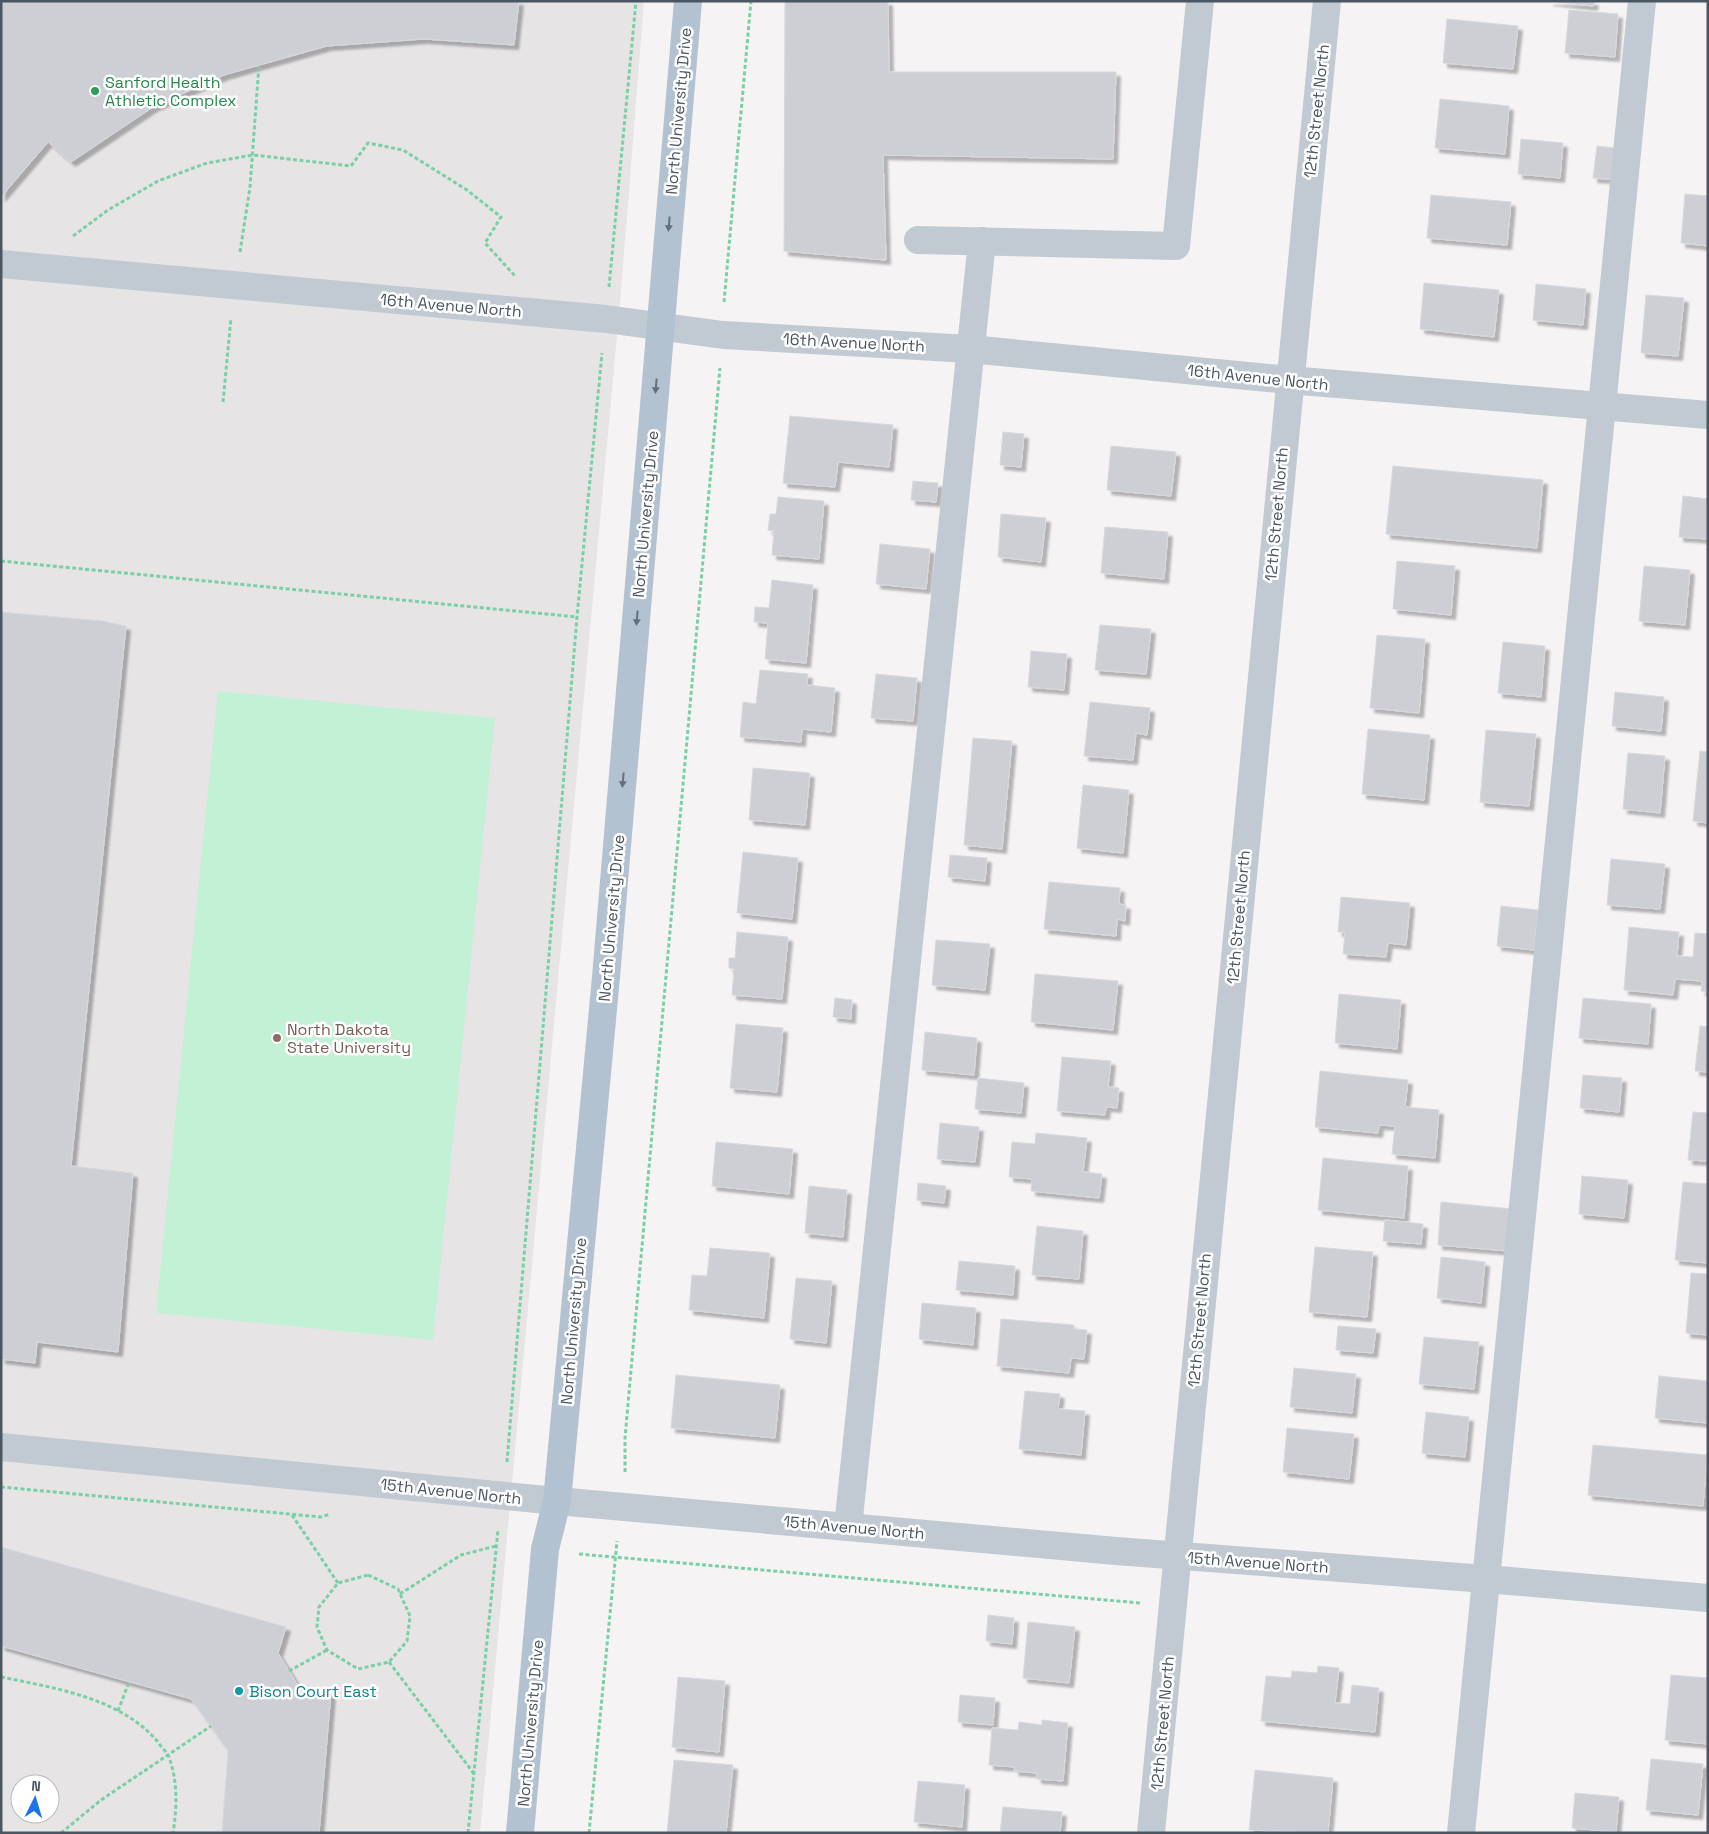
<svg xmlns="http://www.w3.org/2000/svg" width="1709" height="1834" font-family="'Space Grotesk',sans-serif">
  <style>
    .education { fill: #e6e4e5; fill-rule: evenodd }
    .green { fill: #c3f1d5 }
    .building { fill: #cdcfd5; stroke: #d7d9de; filter: url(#shadow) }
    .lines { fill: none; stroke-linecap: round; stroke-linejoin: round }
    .path { stroke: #7ad0a6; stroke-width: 3; stroke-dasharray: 4 2.5; stroke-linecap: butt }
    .minor { stroke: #c1cad2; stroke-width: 28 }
    .major { stroke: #b3c2d1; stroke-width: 28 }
    .oneway { fill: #64717d }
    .leisure-dot { fill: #2e9e5b; stroke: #fff; stroke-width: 2 }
    .education-dot { fill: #8d6e63; stroke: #fff; stroke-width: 2 }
    .culture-dot { fill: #0f9aa8; stroke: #fff; stroke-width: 2 }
    .labels { text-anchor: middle; stroke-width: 5; stroke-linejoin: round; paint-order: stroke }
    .leisure-label { font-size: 16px; fill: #27864d; stroke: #fff; text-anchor: start }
    .street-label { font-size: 16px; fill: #4a5661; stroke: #fff }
    .education-label { font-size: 16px; fill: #785e54; stroke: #fff; text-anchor: start }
    .culture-label { font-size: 16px; fill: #0d838f; stroke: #fff; text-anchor: start }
  </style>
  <defs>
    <filter id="shadow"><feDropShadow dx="4.5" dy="4.5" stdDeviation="1" flood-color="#0004"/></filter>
  </defs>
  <rect width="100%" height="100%" fill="#f5f3f3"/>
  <path class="education" d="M1,1H644L621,291L480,1833H1ZM20,1784H50V1814H20Z"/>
  <polygon class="green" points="218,691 495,718 433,1340 156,1313"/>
  <g class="building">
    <polygon points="1,1 519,1 514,45 424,39 327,46 224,75 153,107 71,162 48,142 1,197"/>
    <polygon points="785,1 888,1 889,72 1116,72 1113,159 883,155 886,260 784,251"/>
    <polygon points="1549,1 1594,1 1593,6"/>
    <polygon points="1569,10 1618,14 1615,57 1565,53"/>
    <polygon points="1447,19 1518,26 1513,69 1443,63"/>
    <polygon points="1440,99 1509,106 1505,154 1435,148"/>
    <polygon points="1521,139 1563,143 1560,178 1518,174"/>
    <polygon points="1597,146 1623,149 1620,180 1593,178"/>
    <polygon points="1685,194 1708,196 1708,246 1681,243"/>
    <polygon points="1431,195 1511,202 1507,245 1427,238"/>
    <polygon points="1424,283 1499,290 1494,337 1420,329"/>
    <polygon points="1536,284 1586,289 1583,325 1533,320"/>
    <polygon points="1646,295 1684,298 1678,356 1641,353"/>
    <polygon points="790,416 893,425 889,467 838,462 835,487 783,483"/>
    <polygon points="1003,432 1024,434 1021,467 1000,465"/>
    <polygon points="1111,446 1176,452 1171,496 1107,490"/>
    <polygon points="1393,466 1543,480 1537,548 1386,534"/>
    <polygon points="913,481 938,483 936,502 911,500"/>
    <polygon points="1683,496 1708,499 1708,539 1679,537"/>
    <polygon points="778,497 824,501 819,559 772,555 774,531 768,530 770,514 776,514"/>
    <polygon points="1001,514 1046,518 1041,562 998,557"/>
    <polygon points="1105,527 1168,532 1164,579 1101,573"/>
    <polygon points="880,544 930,549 926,589 876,584"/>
    <polygon points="1397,561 1455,566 1451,615 1393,609"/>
    <polygon points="1644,566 1690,570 1685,625 1639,621"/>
    <polygon points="772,580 813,585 806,663 765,659 768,623 754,622 755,607 769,608"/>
    <polygon points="1,612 103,621 126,626 71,1166 133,1173 118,1352 37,1342 35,1363 1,1359"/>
    <polygon points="1100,625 1151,629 1146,674 1095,670"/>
    <polygon points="1377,635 1425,639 1419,713 1370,708"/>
    <polygon points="1503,642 1545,646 1541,697 1498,693"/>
    <polygon points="1031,651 1067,654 1064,690 1028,687"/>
    <polygon points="760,670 808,674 807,685 835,688 831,732 802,729 801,742 740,737 743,702 756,704"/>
    <polygon points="876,674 917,678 913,721 871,718"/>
    <polygon points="1615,692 1664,697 1661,731 1612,726"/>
    <polygon points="1090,702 1150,708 1147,735 1136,733 1133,760 1084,756"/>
    <polygon points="1368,729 1430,735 1424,800 1362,794"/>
    <polygon points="1486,730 1536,734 1529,806 1480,802"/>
    <polygon points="973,738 1012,741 1002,849 964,845"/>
    <polygon points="1700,751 1708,752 1708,823 1693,821"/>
    <polygon points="1628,753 1665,756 1660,813 1623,809"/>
    <polygon points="753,768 810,773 805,825 749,820"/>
    <polygon points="1083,785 1129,790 1123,853 1077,848"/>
    <polygon points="743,852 798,858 792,919 737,913"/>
    <polygon points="950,855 987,858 985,881 948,877"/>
    <polygon points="1611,859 1665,864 1660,909 1607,905"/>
    <polygon points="1049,882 1120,888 1119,904 1126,905 1125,921 1117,919 1116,936 1044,929"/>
    <polygon points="1341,897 1410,903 1406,945 1388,943 1386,957 1343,954 1345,932 1338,932"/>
    <polygon points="1501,906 1538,910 1534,950 1497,946"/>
    <polygon points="1629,927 1679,932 1677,956 1693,957 1695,933 1708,934 1708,992 1701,991 1702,981 1675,979 1673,995 1624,990"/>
    <polygon points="737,932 788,937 782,999 732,995 734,969 729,968 729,958 735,958"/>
    <polygon points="936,940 990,944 985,990 932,985"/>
    <polygon points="1035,974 1118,981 1113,1030 1031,1022"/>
    <polygon points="1339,994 1401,1000 1397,1049 1335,1043"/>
    <polygon points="835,998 852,1000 851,1019 833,1017"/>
    <polygon points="1583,998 1651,1004 1648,1044 1579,1038"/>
    <polygon points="736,1024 783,1028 777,1092 730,1088"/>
    <polygon points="1700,1026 1708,1027 1708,1072 1695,1071"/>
    <polygon points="925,1032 977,1038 974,1075 922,1070"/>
    <polygon points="1062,1057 1111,1061 1108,1087 1119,1088 1117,1108 1106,1107 1105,1115 1057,1111"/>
    <polygon points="1320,1071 1408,1080 1405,1107 1439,1110 1435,1158 1392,1154 1395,1126 1379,1125 1378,1133 1315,1127"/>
    <polygon points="1583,1075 1622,1078 1619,1112 1580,1108"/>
    <polygon points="978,1078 1024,1083 1021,1113 975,1109"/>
    <polygon points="1693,1112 1708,1113 1708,1161 1688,1160"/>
    <polygon points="940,1123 979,1127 975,1162 937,1159"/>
    <polygon points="1036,1133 1087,1138 1083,1172 1102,1174 1099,1198 1031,1191 1032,1179 1009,1177 1012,1142 1035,1144"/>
    <polygon points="716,1142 793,1149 789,1194 712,1186"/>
    <polygon points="1323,1158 1408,1166 1404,1218 1318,1210"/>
    <polygon points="1582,1176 1628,1180 1624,1218 1579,1214"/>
    <polygon points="1683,1182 1708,1184 1708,1263 1675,1260"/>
    <polygon points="918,1183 946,1186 944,1203 917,1200"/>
    <polygon points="809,1186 847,1190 843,1237 805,1233"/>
    <polygon points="1441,1202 1512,1209 1508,1251 1438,1245"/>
    <polygon points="1385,1220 1423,1224 1421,1244 1383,1241"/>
    <polygon points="1037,1226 1083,1231 1079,1279 1032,1275"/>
    <polygon points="1315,1247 1373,1252 1367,1317 1309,1312"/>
    <polygon points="710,1248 770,1253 764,1318 689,1310 692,1275 707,1276"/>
    <polygon points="1441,1257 1485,1262 1481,1303 1437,1298"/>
    <polygon points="959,1261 1015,1266 1013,1295 956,1290"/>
    <polygon points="1691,1273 1708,1274 1708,1335 1686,1333"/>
    <polygon points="796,1278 832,1281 826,1343 790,1339"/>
    <polygon points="922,1303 976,1308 973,1345 919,1339"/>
    <polygon points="1001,1319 1074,1325 1074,1329 1087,1330 1084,1359 1071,1358 1069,1373 997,1366"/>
    <polygon points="1338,1326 1376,1329 1373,1353 1336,1350"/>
    <polygon points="1424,1337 1479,1342 1474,1389 1419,1384"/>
    <polygon points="1294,1368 1356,1374 1352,1413 1290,1407"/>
    <polygon points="676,1375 780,1385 775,1438 671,1428"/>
    <polygon points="1659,1376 1708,1381 1708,1423 1655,1418"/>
    <polygon points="1025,1391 1060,1394 1058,1409 1085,1411 1081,1455 1019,1449"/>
    <polygon points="1426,1412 1469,1417 1465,1457 1422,1453"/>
    <polygon points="1287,1428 1354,1434 1349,1479 1283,1472"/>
    <polygon points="1593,1445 1707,1455 1703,1506 1588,1495"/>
    <polygon points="1,1547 286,1627 278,1653 300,1689 331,1693 319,1833 222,1833 228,1751 191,1699 1,1646"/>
    <polygon points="988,1615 1014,1618 1012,1644 986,1641"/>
    <polygon points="1028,1622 1075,1627 1069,1683 1023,1678"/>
    <polygon points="1318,1666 1339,1668 1335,1703 1350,1704 1352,1685 1379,1688 1375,1732 1261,1721 1266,1676 1291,1678 1292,1671 1317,1673"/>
    <polygon points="1671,1675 1708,1678 1708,1744 1665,1740"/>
    <polygon points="678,1677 725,1681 719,1752 672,1747"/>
    <polygon points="960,1695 995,1698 993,1725 958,1722"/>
    <polygon points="1042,1720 1068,1723 1063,1781 1037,1779 1037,1773 1014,1771 1015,1767 989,1765 992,1728 1018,1730 1019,1722 1042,1725"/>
    <polygon points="1651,1759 1703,1764 1698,1815 1646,1810"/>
    <polygon points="674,1760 733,1765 726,1833 667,1833"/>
    <polygon points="1255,1770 1333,1778 1328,1833 1249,1830"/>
    <polygon points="918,1781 965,1785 962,1827 914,1822"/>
    <polygon points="1575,1793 1619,1797 1616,1832 1572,1828"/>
    <polygon points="1003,1807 1062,1812 1060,1833 1000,1833"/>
  </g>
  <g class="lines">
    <g class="path">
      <polyline points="73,236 108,210 158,181 207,163 253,155 351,166 368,143 403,150 467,190 501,217 485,243 515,276"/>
      <polyline points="240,252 250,187 259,65"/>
      <polyline points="609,287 636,1"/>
      <polyline points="724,302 751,1"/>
      <polyline points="223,402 231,318"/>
      <polyline points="1,561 577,617"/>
      <polyline points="507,1462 577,617 602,353"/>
      <polyline points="625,1472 625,1438 720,368"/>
      <polyline points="1,1487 321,1517 330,1514"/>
      <polyline points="292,1515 338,1583"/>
      <polyline points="579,1554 1140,1603"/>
      <polygon points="368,1575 398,1589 410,1616 407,1641 389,1662 358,1669 327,1650 317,1627 319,1607 338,1583"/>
      <polyline points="400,1594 461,1555 496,1546"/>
      <polyline points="389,1662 475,1775"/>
      <polyline points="289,1671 327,1650"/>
      <path d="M1,1677C55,1688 121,1698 158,1742C161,1747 167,1752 169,1757C178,1782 177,1807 173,1833"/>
      <polyline points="118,1711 129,1682"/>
      <polyline points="61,1833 101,1800 211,1726"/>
      <polyline points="468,1833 498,1530"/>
      <polyline points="589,1833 617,1541"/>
    </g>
    <g class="minor">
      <polyline points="918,240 1176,246 1200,1"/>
      <polyline points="1,264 606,319 723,335 970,349 1289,380 1708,415"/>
      <polyline points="1,1447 557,1501 1116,1551 1486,1579 1708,1598"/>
      <polyline points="848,1527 982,241"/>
      <polyline points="1151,1833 1327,1"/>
      <polyline points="1461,1833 1642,1"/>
    </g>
    <polyline class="major" points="520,1833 545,1549 557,1501 606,977 688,1"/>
  </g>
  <defs><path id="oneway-solid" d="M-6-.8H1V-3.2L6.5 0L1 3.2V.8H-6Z" transform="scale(1.25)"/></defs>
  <g class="oneway">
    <use href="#oneway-solid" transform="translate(669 224) rotate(95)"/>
    <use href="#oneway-solid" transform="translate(656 386) rotate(95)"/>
    <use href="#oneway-solid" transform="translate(637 618) rotate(95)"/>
    <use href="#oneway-solid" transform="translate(623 780) rotate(95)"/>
  </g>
  <circle class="leisure-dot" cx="95" cy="91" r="5"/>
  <circle class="education-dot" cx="277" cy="1038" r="5"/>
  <circle class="culture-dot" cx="239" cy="1691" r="5"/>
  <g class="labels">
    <g class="leisure-label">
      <text x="105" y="88">Sanford Health<tspan x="105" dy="18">Athletic Complex</tspan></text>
    </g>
    <g class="street-label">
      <text transform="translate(678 111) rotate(-85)" y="6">North University Drive</text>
      <text transform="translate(1316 111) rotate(-84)" y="6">12th Street North</text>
      <text transform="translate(451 305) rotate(5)" y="6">16th Avenue North</text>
      <text transform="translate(854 342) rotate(3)" y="6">16th Avenue North</text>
      <text transform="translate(1258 377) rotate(6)" y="6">16th Avenue North</text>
      <text transform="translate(645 514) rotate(-85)" y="6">North University Drive</text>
      <text transform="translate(1276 514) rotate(-85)" y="6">12th Street North</text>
      <text transform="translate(1238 917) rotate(-85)" y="6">12th Street North</text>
      <text transform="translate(611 918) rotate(-85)" y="6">North University Drive</text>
      <text transform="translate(1199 1320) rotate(-85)" y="6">12th Street North</text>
      <text transform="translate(573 1321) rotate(-85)" y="6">North University Drive</text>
      <text transform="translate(451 1491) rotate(6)" y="6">15th Avenue North</text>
      <text transform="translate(854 1527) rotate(5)" y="6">15th Avenue North</text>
      <text transform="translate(1258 1562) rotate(4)" y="6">15th Avenue North</text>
      <text transform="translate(530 1723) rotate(-85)" y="6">North University Drive</text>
      <text transform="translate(1162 1723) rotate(-85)" y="6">12th Street North</text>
    </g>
    <g class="education-label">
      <text x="287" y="1035">North Dakota<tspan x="287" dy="18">State University</tspan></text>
    </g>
    <g class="culture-label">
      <text x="249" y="1697">Bison Court East</text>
    </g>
  </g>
  <rect width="1709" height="1834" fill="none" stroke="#4a5661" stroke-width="5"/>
  <g transform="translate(35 1799) rotate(5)"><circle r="24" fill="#ffffff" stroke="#b7bbc0"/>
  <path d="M0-4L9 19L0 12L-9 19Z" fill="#1a73e8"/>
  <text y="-8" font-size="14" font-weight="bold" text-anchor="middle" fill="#4a5661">N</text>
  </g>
</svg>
